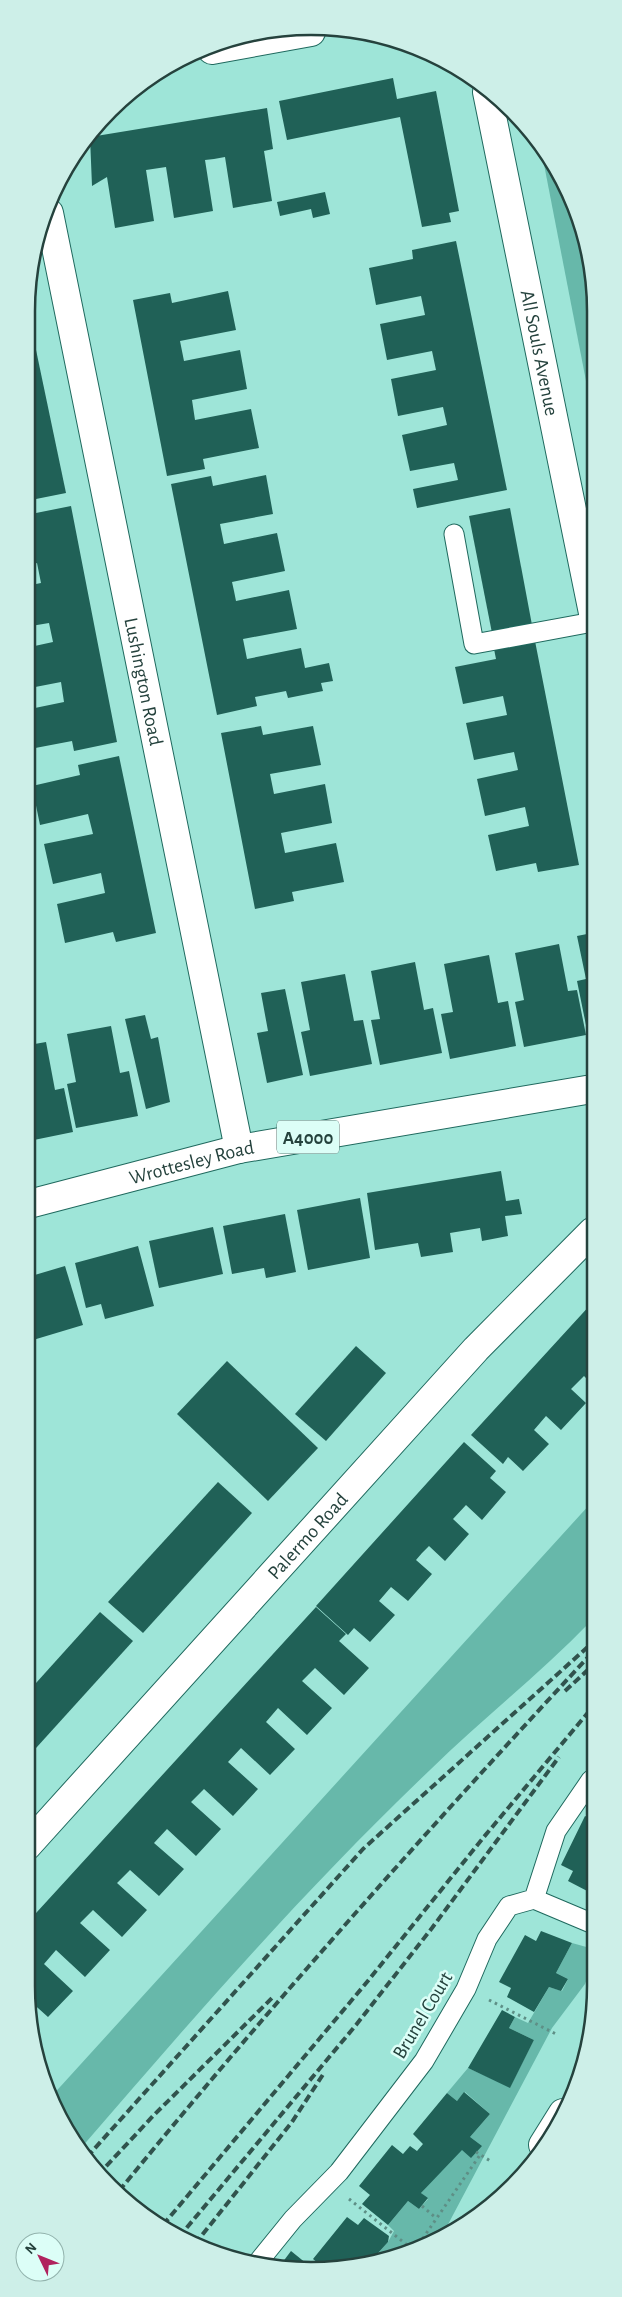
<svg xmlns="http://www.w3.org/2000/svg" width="622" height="2297" font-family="'Alegreya Sans',sans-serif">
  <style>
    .green { fill: #67b8aa }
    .building { fill: #206157 }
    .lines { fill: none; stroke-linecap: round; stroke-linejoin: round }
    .service-casing { stroke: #1f695e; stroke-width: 21 }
    .minor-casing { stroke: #1f695e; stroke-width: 30 }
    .tertiary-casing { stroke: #1f695e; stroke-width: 30 }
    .primary-casing { stroke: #1f695e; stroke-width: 30 }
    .path { stroke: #5e8f86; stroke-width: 3; stroke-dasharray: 2.5 4; stroke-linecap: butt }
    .service { stroke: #fff; stroke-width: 19 }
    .minor { stroke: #fff; stroke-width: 28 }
    .tertiary { stroke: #fff; stroke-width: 28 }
    .primary { stroke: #fff; stroke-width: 28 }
    .rail { stroke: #31534d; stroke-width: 4; stroke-dasharray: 8 4; stroke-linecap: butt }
    .labels { text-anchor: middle; stroke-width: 5; stroke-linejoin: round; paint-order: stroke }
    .shield { fill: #dcfef7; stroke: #5c7a75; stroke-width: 1 }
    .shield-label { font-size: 19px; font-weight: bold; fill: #25423d }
    .street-label { font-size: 20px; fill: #25423d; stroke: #dcfef7 }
    .rim { fill: none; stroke: #25423d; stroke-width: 2.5 }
  </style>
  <rect width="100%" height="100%" fill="#9ee5d8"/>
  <g class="green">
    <polygon points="545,153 567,185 593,274 593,417 542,154"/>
    <path d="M591,1503V1621C540,1674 482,1719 430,1770C306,1888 193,2018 81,2148L50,2098Z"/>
    <polygon points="572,1943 590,1948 590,1971 585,1984 552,2028 444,2232 385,2261 369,2263 388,2242 394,2231 388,2225 408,2201 419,2209 428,2199 421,2193 490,2114 465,2092 457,2101 447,2093 468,2068 510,2087 534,2040 509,2028 515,2017 528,2023 549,1987 562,1991 568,1979 556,1973"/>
  </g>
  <g class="building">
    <polygon points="393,78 397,99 436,91 459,211 449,213 451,222 422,227 400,117 287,140 279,101"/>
    <polygon points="267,108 273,149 264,151 272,201 233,208 225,157 214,159 205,160 213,211 174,218 166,167 146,170 154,221 115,228 107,177 92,186 90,137"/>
    <polygon points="325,192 330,214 313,218 311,209 280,216 277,202"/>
    <polygon points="456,241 507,490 417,508 413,489 458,480 454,463 410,471 402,435 447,425 443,407 398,416 391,379 436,370 432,351 387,360 380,324 425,315 421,296 376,305 369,268 413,259 412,250"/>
    <polygon points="228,291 236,330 180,341 184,361 240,350 247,389 192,400 195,420 251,409 259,448 203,459 205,469 167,476 133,300 170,293 172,303"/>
    <polygon points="31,326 66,493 31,500"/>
    <polygon points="266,475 273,514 220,524 224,544 277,533 285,571 232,582 234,591 236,601 289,590 297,629 243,639 247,659 301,648 305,668 329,663 333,681 321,683 323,691 288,698 286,691 255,697 257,706 217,715 171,484 211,476 213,486"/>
    <polygon points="71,506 117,742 74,751 72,741 30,749 30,709 64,702 61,682 30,688 30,647 53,642 49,623 31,626 31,585 41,583 37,563 31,565 31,514"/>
    <polygon points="510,508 532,625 492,633 469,516"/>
    <polygon points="535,641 579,865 538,872 536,863 496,871 488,835 529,826 525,807 485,816 477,779 518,770 514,752 474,760 466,723 507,715 503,696 463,704 455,667 496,659 494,649"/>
    <polygon points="261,726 263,735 313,726 321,765 270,774 274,794 325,784 332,823 281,833 285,853 336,843 344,882 292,892 294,901 255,909 221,733"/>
    <polygon points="119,756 156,933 116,942 113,932 65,943 57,904 105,893 101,873 53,884 44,844 93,834 88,814 40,825 32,786 80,775 78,765"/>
    <polygon points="592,933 592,1039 589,1040 577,981 586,979 577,936"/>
    <polygon points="559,944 568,991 577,990 586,1035 524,1047 515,1002 524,1000 515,953"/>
    <polygon points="489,955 498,1003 508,1001 516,1046 450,1059 441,1014 453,1012 444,964"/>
    <polygon points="415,962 424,1010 433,1008 442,1053 380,1065 371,1020 380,1019 371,971"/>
    <polygon points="345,974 354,1021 363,1020 372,1064 310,1076 301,1032 310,1030 301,982"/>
    <polygon points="285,989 303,1075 267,1083 257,1033 268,1031 261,993"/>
    <polygon points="145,1015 151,1039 158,1037 170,1102 146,1109 125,1019"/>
    <polygon points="111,1026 120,1073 129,1071 138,1116 76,1128 67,1084 76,1082 67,1034"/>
    <polygon points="46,1042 55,1090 64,1088 73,1132 29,1141 29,1045"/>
    <polygon points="501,1171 506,1201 519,1199 522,1214 505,1216 508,1236 482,1241 480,1228 450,1233 453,1252 421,1257 418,1243 375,1250 367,1193"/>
    <polygon points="360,1198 370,1258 308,1270 297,1210"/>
    <polygon points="285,1214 296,1272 266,1278 264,1268 232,1274 223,1226"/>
    <polygon points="213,1227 223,1274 159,1288 149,1241"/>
    <polygon points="138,1246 154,1306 105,1319 101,1304 86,1308 75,1263"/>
    <polygon points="65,1266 83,1325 33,1340 28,1323 28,1277"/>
    <polygon points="592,1303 591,1383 584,1376 571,1389 586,1403 561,1430 546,1416 534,1430 549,1444 523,1471 508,1457 503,1464 471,1435"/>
    <polygon points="356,1346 386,1373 326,1441 295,1414"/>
    <polygon points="227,1361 318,1448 268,1501 177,1414"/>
    <polygon points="464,1442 496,1471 490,1478 506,1492 482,1520 466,1505 453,1519 469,1534 445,1561 429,1546 422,1553 416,1560 432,1574 408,1601 391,1587 379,1601 395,1615 370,1642 354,1628 348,1635 316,1606"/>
    <polygon points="218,1482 252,1513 143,1633 108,1602"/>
    <polygon points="316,1607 346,1634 339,1641 369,1668 344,1695 315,1668 302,1681 332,1708 307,1735 278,1708 266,1722 295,1749 270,1775 241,1748 228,1762 258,1789 233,1816 204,1789 191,1802 221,1829 196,1856 167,1829 154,1843 184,1869 159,1896 130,1870 117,1883 147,1910 122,1937 93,1910 80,1923 110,1950 85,1977 56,1950 44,1964 73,1991 48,2017 29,2000 26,1986 26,1924"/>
    <polygon points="100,1612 133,1641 27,1758 27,1693"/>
    <polygon points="585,1816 591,1819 591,1893 568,1881 573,1871 561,1865"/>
    <polygon points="541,1931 572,1943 556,1973 568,1979 561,1991 549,1987 534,2012 507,1997 511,1988 499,1982 525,1935 536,1941"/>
    <polygon points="502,2010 515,2017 509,2028 534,2040 510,2088 468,2068"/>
    <polygon points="464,2092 490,2114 470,2137 482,2146 471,2158 462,2150 421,2193 428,2198 419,2209 408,2201 388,2225 362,2204 370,2195 359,2186 392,2145 403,2154 410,2146 417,2151 423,2144 413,2134 447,2093 457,2101"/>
    <polygon points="347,2217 358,2225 364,2218 389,2236 388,2242 369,2263 323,2267 313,2259"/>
    <polygon points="291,2251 312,2268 292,2270 279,2267"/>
  </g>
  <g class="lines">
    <defs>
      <g id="service">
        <polyline points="454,534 474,644 593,622"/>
        <polyline points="534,1899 591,1923"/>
        <polyline points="259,2261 293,2219 339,2172 424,2061 466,1989 487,1939 509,1906 534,1899 556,1831 591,1780"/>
      </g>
      <g id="minor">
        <polyline points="212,50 311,32"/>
        <path id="s1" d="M49,213L239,1149"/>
      </g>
      <g id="tertiary">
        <path id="s2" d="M487,92L593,613"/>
        <path id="s3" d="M27,1846L476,1349L592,1232"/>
      </g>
      <g id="primary">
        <path id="s4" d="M29,1204L239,1149L592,1089"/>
        <polyline points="543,2145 563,2113"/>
      </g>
    </defs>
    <use href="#service" class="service-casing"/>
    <use href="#minor" class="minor-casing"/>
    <use href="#tertiary" class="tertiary-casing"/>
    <use href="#primary" class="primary-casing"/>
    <g class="path">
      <polyline points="489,2000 556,2034"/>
      <polyline points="476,2152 492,2162"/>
      <polyline points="349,2199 411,2248"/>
      <polyline points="422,2206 436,2218"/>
      <polyline points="419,2244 480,2155"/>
    </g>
    <use href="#service" class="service"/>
    <use href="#minor" class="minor"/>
    <use href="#tertiary" class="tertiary"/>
    <use href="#primary" class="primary"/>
    <g class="rail">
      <polyline points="565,1691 591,1667"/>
      <polyline points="87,2157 363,1849 591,1644"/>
      <polyline points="98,2175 153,2116 274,1996"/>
      <path d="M119,2191C270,2006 428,1829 591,1654"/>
      <polyline points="163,2225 367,1982 483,1838 591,1709"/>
      <polyline points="179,2237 356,2025 432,1928 559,1757"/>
      <polyline points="195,2244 292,2122 324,2073"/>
    </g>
  </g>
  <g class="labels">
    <rect class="shield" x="277" y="1120.5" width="62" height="33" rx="4"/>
    <g class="shield-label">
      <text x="308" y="1144">A4000</text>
    </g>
    <g class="street-label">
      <text dy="7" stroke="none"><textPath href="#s2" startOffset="266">All Souls Avenue</textPath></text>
      <text dy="7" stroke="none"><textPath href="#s1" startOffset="478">Lushington Road</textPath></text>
      <text dy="7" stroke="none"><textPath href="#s4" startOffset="168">Wrottesley Road</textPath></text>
      <text dy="7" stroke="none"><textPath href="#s3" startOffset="418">Palermo Road</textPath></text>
      <text transform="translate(422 2015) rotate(-59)" y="7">Brunel Court</text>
    </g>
  </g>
  <path d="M0 0H622V2297H0ZM311 35H311A276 276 0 0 1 587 311V1986A276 276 0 0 1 311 2262H311A276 276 0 0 1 35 1986V311A276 276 0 0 1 311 35Z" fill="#cdefe8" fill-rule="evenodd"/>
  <path class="rim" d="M311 35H311A276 276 0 0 1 587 311V1986A276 276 0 0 1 311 2262H311A276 276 0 0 1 35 1986V311A276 276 0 0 1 311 35Z"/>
  <g transform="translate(40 2257) rotate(313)"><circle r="24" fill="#dcfef7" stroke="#93b3ad"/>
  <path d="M0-4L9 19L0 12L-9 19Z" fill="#b0235e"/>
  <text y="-8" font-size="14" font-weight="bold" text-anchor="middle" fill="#25423d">N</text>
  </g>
</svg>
